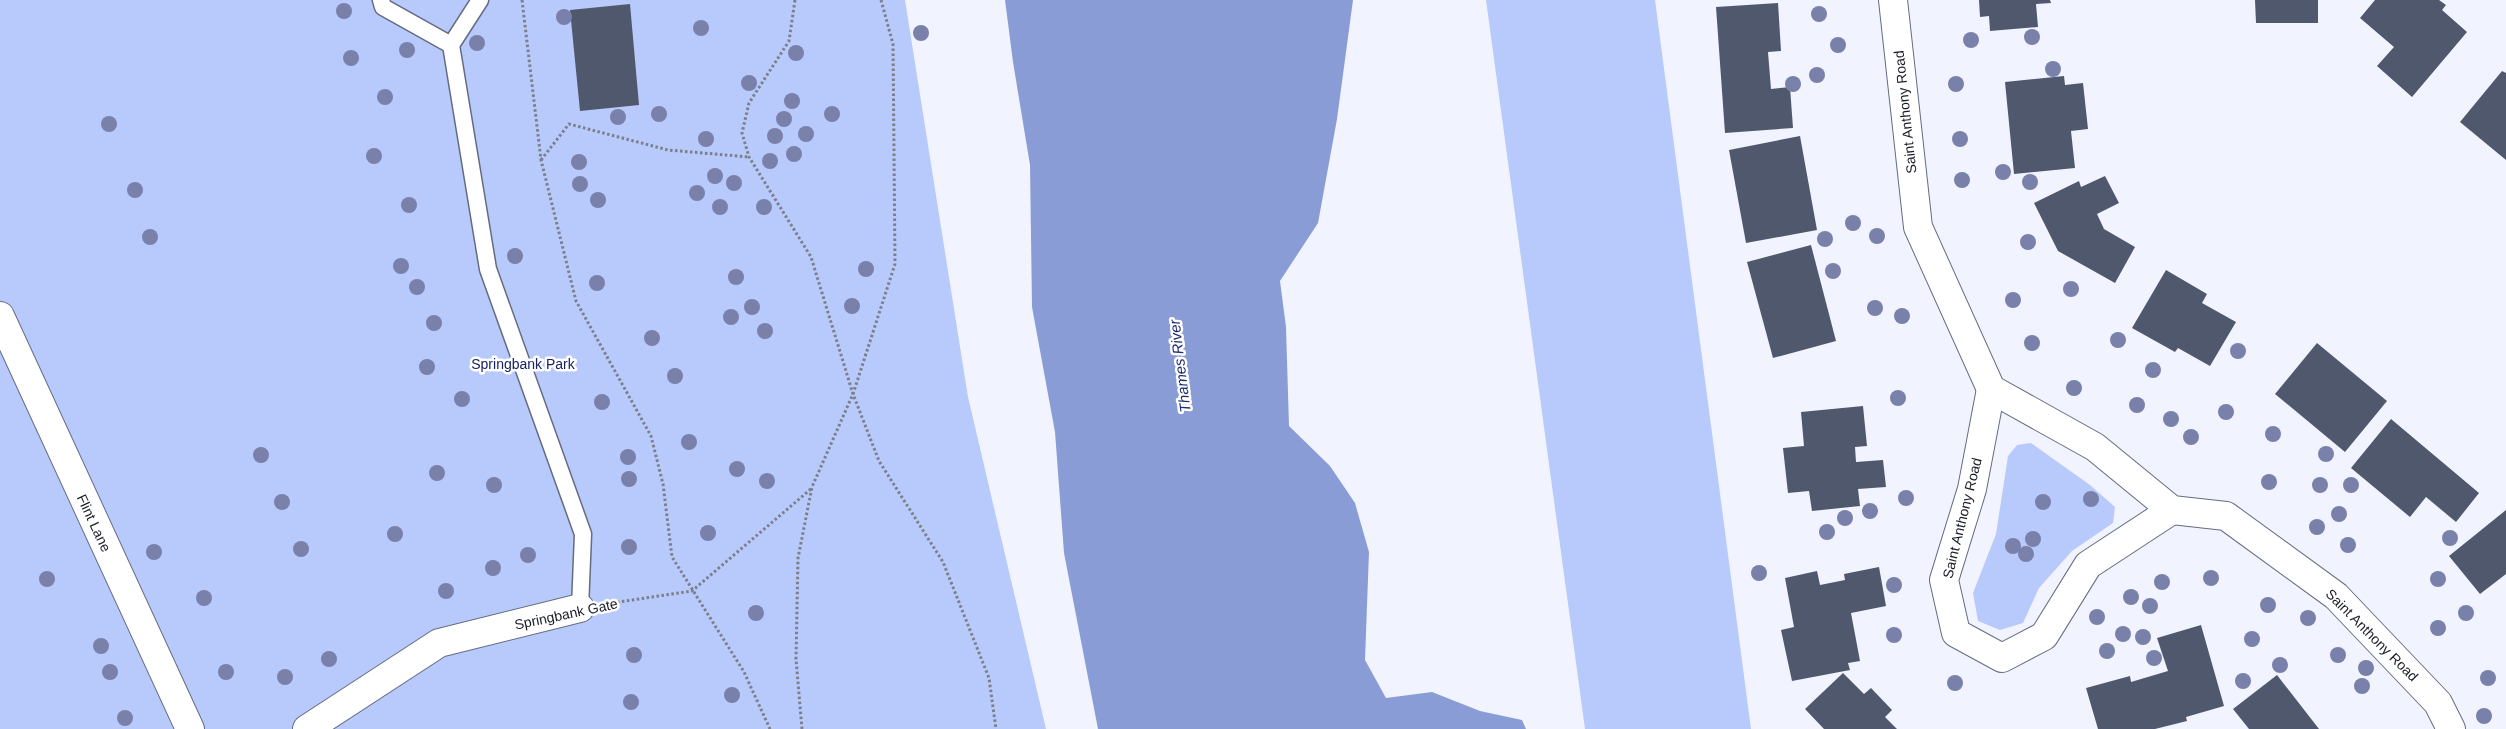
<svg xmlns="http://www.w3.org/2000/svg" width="2506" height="729" font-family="Arial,sans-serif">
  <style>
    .green { fill: #b8c9fc }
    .water { fill: #899cd5 }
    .building { fill: #50586d }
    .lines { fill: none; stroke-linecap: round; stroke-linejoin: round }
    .service-casing { stroke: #656c82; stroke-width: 19 }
    .minor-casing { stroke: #656c82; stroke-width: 30 }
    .path { stroke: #7c7f89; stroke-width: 3; stroke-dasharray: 2.5 2.5; stroke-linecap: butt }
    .service { stroke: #fff; stroke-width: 16 }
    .minor { stroke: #fff; stroke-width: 28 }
    .tree { fill: #7980aa }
    .labels { text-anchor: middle; stroke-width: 5; stroke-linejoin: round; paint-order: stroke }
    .street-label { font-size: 14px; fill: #191c25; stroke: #fff }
    .park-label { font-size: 14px; fill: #172264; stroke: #fff }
    .water-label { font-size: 15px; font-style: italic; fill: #1e2b6d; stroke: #fff }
  </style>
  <rect width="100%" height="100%" fill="#f1f4ff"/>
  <g class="green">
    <polygon points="0,0 905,0 968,397 1046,729 0,729"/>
    <polygon points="1486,0 1655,0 1751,729 1585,729"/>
    <polygon points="2031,443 2090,485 2115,507 2113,523 2072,551 2039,588 2023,623 2000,630 1978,621 1973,593 1996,534 2008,456 2017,445"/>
  </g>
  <polygon class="water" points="1005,0 1353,0 1337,119 1318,223 1280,281 1286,327 1289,426 1330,466 1355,503 1369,552 1365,660 1386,698 1432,692 1480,711 1522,720 1526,729 1098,729 1064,553 1055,432 1032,307 1030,165 1013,62"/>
  <g class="building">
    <polygon points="1979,0 2050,0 2051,3 2036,4 2038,27 1990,31 1989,16 1980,17"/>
    <polygon points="2255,0 2318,0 2318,23 2256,23"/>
    <polygon points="2375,0 2439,0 2446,5 2442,10 2467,32 2412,97 2377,66 2394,47 2360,18"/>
    <polygon points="1778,3 1781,51 1768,52 1771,89 1790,87 1793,128 1725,133 1716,7"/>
    <polygon points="630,4 639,105 580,111 570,10"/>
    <polygon points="2502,71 2506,73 2506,160 2460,122"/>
    <polygon points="2064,76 2065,85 2083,83 2088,129 2071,131 2075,168 2014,174 2005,82"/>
    <polygon points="1800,136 1817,230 1746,243 1729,150"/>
    <polygon points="2105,176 2119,203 2097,214 2104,229 2135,247 2115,283 2058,251 2034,203 2079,181 2081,187"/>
    <polygon points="1811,245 1836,341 1773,358 1747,262"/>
    <polygon points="2166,270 2207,294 2202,303 2236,322 2210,366 2178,348 2175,352 2132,328"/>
    <polygon points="2317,343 2387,401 2345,452 2275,394"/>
    <polygon points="1863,406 1867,446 1855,447 1856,462 1883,460 1886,487 1858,489 1860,506 1812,511 1809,491 1788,493 1783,448 1804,446 1801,412"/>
    <polygon points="2391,419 2479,493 2456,522 2426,497 2410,517 2351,468"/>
    <polygon points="2506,510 2506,574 2480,594 2449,556"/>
    <polygon points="1879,567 1886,606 1851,613 1860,661 1848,663 1850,670 1792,681 1781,630 1794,627 1785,578 1817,571 1820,585 1845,580 1844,574"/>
    <polygon points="2201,625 2224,706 2186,717 2187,721 2155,729 2098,729 2086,688 2130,676 2131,682 2168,671 2157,638"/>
    <polygon points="1843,673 1864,694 1871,688 1892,710 1885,717 1897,729 1824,729 1805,709"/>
    <polygon points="2277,675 2319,729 2249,729 2233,709"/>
  </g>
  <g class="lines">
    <defs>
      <g id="service">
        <polyline points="381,0 383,7 451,45"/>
        <polyline points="480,0 451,45 488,269 583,534 580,608"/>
      </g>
      <g id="minor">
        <polyline points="1893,0 1918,227 1991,389 2095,447 2172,510 2226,516 2336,596 2438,703 2451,729"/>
        <polyline points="0,316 190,729"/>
        <polyline points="1991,389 1972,489 1944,580 1956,633 2002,658 2044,636 2088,565 2172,510"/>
        <polyline points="307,729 439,643 580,608"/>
      </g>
    </defs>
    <use href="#service" class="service-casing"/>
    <use href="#minor" class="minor-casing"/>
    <g class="path">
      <polyline points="522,0 541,160 576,301 651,436 663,484 672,557 744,672 770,729"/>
      <polyline points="795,0 789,41 749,103 742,133 749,157 811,257 853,394 879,461 943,562 989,678 996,729"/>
      <polyline points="541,160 569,124 668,150 749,157"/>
      <polyline points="612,603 692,591 812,488"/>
      <polyline points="802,729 796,659 798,558 812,487 853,394 895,264 893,44 881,0"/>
    </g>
    <use href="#service" class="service"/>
    <use href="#minor" class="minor"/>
  </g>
  <g class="tree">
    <circle cx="344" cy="11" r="8"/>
    <circle cx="1819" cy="14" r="8"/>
    <circle cx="564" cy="17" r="8"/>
    <circle cx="701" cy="28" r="8"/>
    <circle cx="921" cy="33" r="8"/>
    <circle cx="2032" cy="37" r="8"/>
    <circle cx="1971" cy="40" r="8"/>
    <circle cx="477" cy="43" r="8"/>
    <circle cx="1838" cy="45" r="8"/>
    <circle cx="407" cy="50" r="8"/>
    <circle cx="796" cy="53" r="8"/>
    <circle cx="351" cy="58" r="8"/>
    <circle cx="2053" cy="69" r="8"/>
    <circle cx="1817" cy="75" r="8"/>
    <circle cx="749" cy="83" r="8"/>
    <circle cx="1793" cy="84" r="8"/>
    <circle cx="1956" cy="84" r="8"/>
    <circle cx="385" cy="97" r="8"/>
    <circle cx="792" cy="101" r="8"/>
    <circle cx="659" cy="114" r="8"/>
    <circle cx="832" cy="114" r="8"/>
    <circle cx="618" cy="117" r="8"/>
    <circle cx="784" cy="119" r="8"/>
    <circle cx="109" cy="124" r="8"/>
    <circle cx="806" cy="134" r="8"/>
    <circle cx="775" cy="136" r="8"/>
    <circle cx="706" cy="139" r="8"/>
    <circle cx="1960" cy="139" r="8"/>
    <circle cx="794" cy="154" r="8"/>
    <circle cx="374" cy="156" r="8"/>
    <circle cx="770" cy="161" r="8"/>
    <circle cx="579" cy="162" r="8"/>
    <circle cx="2003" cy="172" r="8"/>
    <circle cx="715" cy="176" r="8"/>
    <circle cx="1962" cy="180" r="8"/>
    <circle cx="2030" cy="182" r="8"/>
    <circle cx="734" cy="183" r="8"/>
    <circle cx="580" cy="184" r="8"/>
    <circle cx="135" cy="190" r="8"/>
    <circle cx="697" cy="193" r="8"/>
    <circle cx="598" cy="200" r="8"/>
    <circle cx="409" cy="205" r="8"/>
    <circle cx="720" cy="207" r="8"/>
    <circle cx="764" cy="207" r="8"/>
    <circle cx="1853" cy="223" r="8"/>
    <circle cx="1877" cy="236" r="8"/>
    <circle cx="150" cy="237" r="8"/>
    <circle cx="1825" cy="239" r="8"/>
    <circle cx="2028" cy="242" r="8"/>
    <circle cx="515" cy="256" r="8"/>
    <circle cx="401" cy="266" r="8"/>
    <circle cx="866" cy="269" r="8"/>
    <circle cx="1833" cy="271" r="8"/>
    <circle cx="736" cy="277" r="8"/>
    <circle cx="597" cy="283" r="8"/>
    <circle cx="417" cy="287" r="8"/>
    <circle cx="2071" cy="289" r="8"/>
    <circle cx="2013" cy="300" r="8"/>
    <circle cx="852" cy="306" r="8"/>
    <circle cx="752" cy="307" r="8"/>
    <circle cx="1875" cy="308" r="8"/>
    <circle cx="1902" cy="316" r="8"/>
    <circle cx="731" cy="317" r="8"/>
    <circle cx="434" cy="323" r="8"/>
    <circle cx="765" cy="331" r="8"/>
    <circle cx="652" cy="338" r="8"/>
    <circle cx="2118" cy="340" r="8"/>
    <circle cx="2032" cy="343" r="8"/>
    <circle cx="2238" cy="351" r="8"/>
    <circle cx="427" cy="367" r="8"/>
    <circle cx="2153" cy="370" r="8"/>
    <circle cx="675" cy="376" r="8"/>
    <circle cx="2074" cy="388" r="8"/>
    <circle cx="1898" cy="398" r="8"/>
    <circle cx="462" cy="399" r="8"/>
    <circle cx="602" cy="402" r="8"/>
    <circle cx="2137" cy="405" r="8"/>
    <circle cx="2226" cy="412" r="8"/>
    <circle cx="2171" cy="419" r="8"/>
    <circle cx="2273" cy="434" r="8"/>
    <circle cx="2191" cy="437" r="8"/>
    <circle cx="689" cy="442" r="8"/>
    <circle cx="2326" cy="454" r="8"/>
    <circle cx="261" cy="455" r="8"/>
    <circle cx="628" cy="457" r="8"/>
    <circle cx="737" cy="469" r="8"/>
    <circle cx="437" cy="473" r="8"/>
    <circle cx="629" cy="479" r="8"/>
    <circle cx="767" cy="481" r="8"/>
    <circle cx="2269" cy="482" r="8"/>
    <circle cx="494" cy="485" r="8"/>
    <circle cx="2320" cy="485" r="8"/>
    <circle cx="2351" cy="485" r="8"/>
    <circle cx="1906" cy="498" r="8"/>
    <circle cx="2091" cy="499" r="8"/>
    <circle cx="282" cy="502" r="8"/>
    <circle cx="2043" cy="502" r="8"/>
    <circle cx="1870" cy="511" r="8"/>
    <circle cx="2339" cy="514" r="8"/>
    <circle cx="1845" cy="518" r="8"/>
    <circle cx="2317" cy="527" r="8"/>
    <circle cx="1827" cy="532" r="8"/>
    <circle cx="708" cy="533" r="8"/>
    <circle cx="395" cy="534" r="8"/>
    <circle cx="2450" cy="538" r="8"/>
    <circle cx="2033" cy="539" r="8"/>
    <circle cx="2348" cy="545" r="8"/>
    <circle cx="2013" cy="546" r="8"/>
    <circle cx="629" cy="547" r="8"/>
    <circle cx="301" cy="549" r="8"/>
    <circle cx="154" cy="552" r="8"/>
    <circle cx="2026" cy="554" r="8"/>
    <circle cx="528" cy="555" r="8"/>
    <circle cx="493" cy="568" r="8"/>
    <circle cx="1759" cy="573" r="8"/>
    <circle cx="2211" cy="578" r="8"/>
    <circle cx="47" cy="579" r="8"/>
    <circle cx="2438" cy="579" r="8"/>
    <circle cx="2162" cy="582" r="8"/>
    <circle cx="1894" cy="585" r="8"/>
    <circle cx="446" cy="591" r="8"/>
    <circle cx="2131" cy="597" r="8"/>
    <circle cx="204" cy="598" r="8"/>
    <circle cx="2268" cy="605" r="8"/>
    <circle cx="2150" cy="606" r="8"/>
    <circle cx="756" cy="613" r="8"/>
    <circle cx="2466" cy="613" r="8"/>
    <circle cx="2097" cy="617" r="8"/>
    <circle cx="2308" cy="618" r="8"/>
    <circle cx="2438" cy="628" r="8"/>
    <circle cx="2123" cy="634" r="8"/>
    <circle cx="1894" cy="635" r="8"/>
    <circle cx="2143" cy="637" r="8"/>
    <circle cx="2252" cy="639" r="8"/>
    <circle cx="101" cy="646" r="8"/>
    <circle cx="2107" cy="651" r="8"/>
    <circle cx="634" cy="655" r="8"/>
    <circle cx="2338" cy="655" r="8"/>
    <circle cx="2154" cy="658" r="8"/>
    <circle cx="329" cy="659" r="8"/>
    <circle cx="2280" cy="665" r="8"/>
    <circle cx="2366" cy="668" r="8"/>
    <circle cx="110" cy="672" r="8"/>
    <circle cx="226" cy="672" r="8"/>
    <circle cx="285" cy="677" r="8"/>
    <circle cx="2488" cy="678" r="8"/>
    <circle cx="2243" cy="681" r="8"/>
    <circle cx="1955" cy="683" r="8"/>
    <circle cx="2362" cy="686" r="8"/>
    <circle cx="732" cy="695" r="8"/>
    <circle cx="631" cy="702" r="8"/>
    <circle cx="2484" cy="716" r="8"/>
    <circle cx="125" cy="718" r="8"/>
  </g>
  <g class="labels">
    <g class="street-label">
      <text transform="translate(1905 112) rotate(-96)" y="5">Saint Anthony Road</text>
      <text transform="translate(1962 518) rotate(-76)" y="5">Saint Anthony Road</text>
      <text transform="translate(94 523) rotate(65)" y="5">Flint Lane</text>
      <text transform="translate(566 614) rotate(-12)" y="5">Springbank Gate</text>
      <text transform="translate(2372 635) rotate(45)" y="5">Saint Anthony Road</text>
    </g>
    <g class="park-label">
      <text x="523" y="369">Springbank Park</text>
    </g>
    <g class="water-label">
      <text transform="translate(1180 366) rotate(-97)" y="5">Thames River</text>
    </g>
  </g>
</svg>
